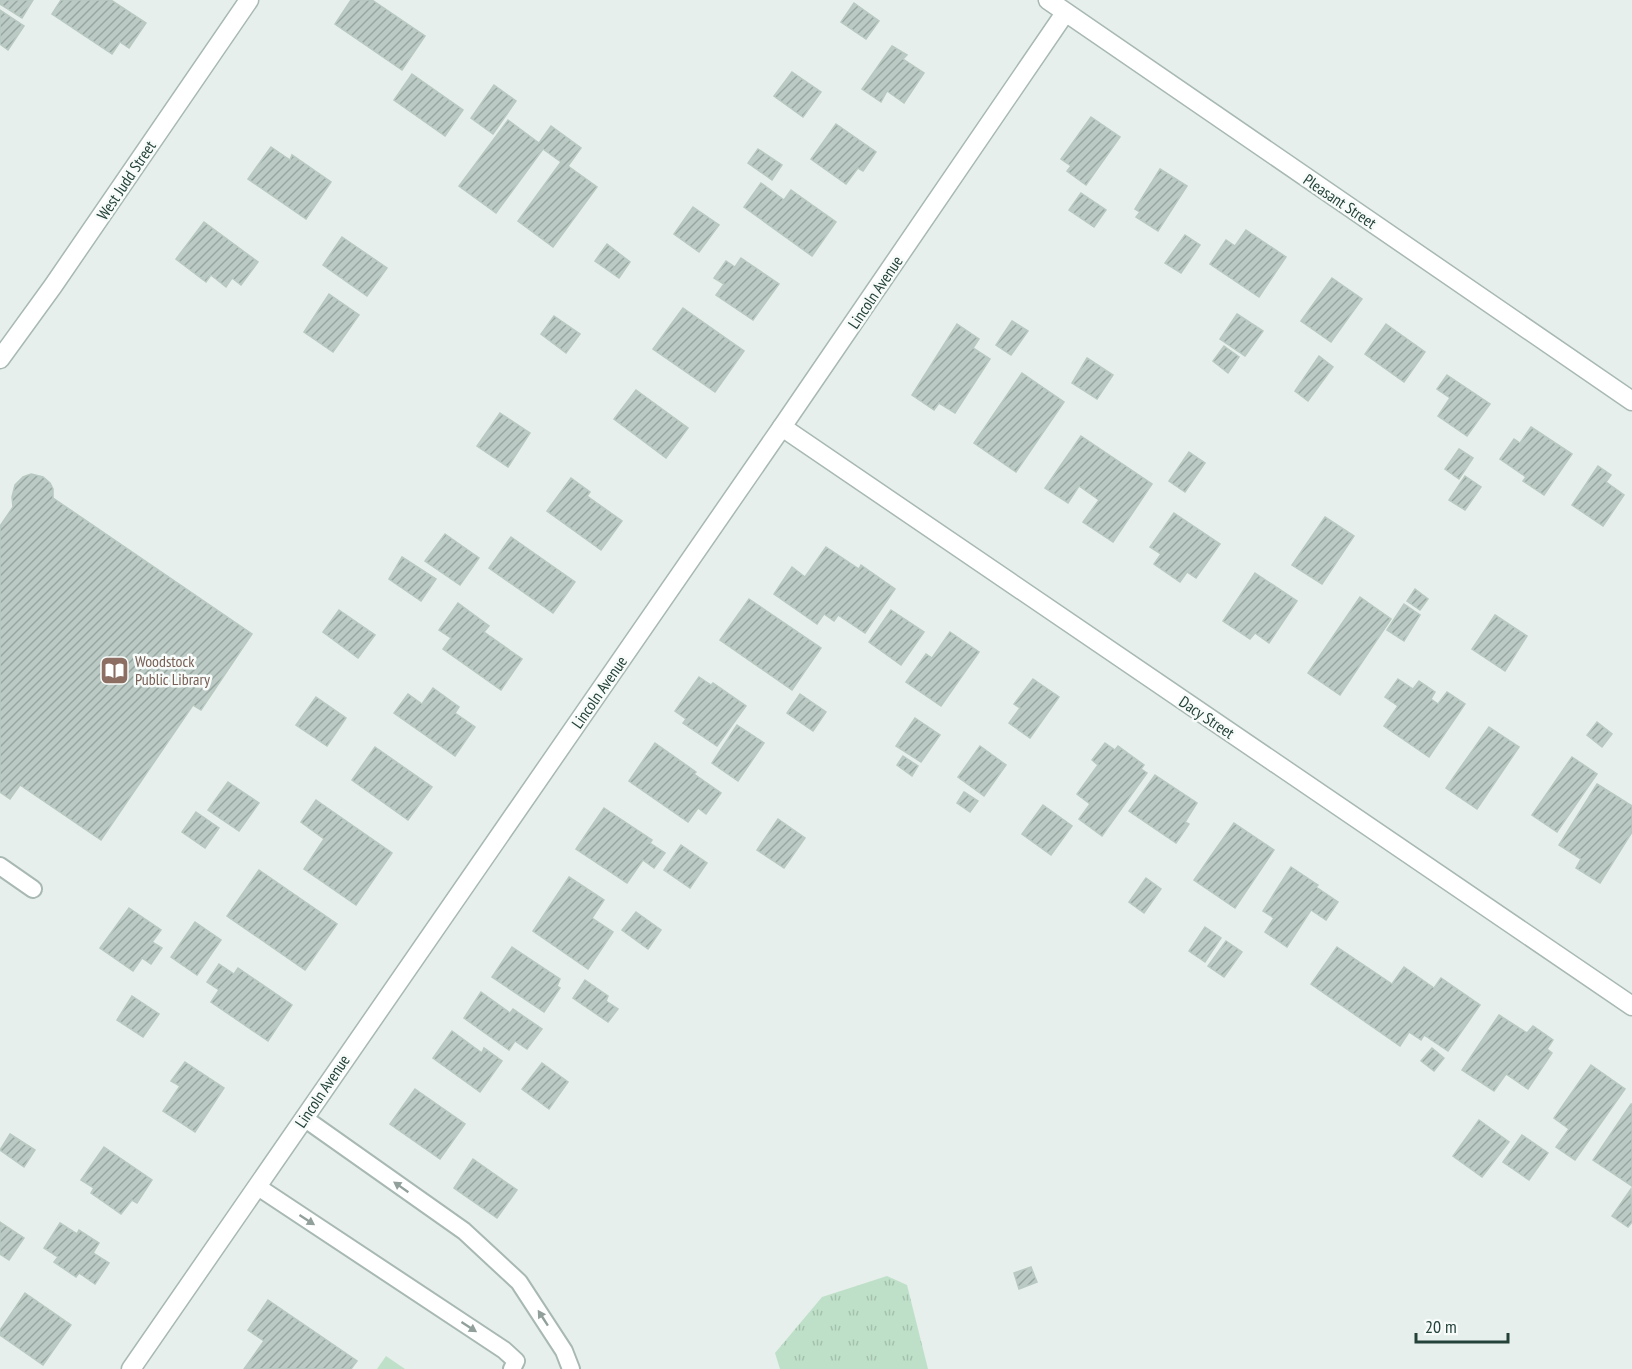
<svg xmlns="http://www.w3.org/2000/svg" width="1632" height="1369" font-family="'PT Sans Narrow',sans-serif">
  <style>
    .park { fill: url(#park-tufts) }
    .building { fill: url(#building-hatch); stroke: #b8c9c2; stroke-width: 1.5 }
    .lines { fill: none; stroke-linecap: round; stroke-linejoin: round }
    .lane-casing { stroke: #a8b8b2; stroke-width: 20 }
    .street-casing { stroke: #a8b8b2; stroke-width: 21 }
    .lane { stroke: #fff; stroke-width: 16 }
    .street { stroke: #fff; stroke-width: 18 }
    .oneway { fill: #92a09c }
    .labels { text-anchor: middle; stroke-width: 5; stroke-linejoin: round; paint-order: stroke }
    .street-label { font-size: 16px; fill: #24423a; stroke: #f7fbf9 }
    .education-label { font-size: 16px; fill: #785e54; stroke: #f7fbf9; text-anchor: start }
  </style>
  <defs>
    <pattern id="park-tufts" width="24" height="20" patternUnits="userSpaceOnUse" patternTransform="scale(1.5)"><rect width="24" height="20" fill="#bfe0c8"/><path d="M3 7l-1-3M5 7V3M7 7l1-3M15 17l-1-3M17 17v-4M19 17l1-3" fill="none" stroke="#a4c1ad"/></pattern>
    <pattern id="building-hatch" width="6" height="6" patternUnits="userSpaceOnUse" patternTransform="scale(1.5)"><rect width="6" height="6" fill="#bbcac4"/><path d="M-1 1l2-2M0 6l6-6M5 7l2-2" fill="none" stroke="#98a6a0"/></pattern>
  </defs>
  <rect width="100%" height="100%" fill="#e6efeb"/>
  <g class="park">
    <polygon points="887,1276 907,1285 928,1369 780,1369 775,1353 822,1297"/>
    <polygon points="386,1356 405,1369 377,1369"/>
  </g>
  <g class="building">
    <polygon points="0,0 33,0 22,18 0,4"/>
    <polygon points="61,0 111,0 146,23 129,48 120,42 112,54 52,14"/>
    <polygon points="351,0 372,0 425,36 402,70 335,24"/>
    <polygon points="854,3 879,21 866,39 841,22"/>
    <polygon points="0,10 24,26 8,50 0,44"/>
    <polygon points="892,46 907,55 903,59 924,73 904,103 887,91 881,102 862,89"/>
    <polygon points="792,72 821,92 803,117 774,96"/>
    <polygon points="412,74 463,110 445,136 394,100"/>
    <polygon points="494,85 516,101 493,134 471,118"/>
    <polygon points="1091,117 1120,137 1086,185 1067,171 1071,166 1061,159"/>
    <polygon points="508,120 539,143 551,126 581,148 568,166 597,187 553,247 518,221 561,162 543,149 496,213 459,186"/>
    <polygon points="836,124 876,152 863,171 858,168 846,184 811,159"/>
    <polygon points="271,147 290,160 292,155 331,182 306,219 248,179"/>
    <polygon points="758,149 782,165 772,180 748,163"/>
    <polygon points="1160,169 1187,186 1158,231 1136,217 1140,212 1135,209"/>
    <polygon points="761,183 784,200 791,190 836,222 812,256 744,207"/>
    <polygon points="1081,193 1106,210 1094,227 1069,210"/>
    <polygon points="693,207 719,225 699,252 674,234"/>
    <polygon points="204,222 258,262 241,285 232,278 226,287 211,275 206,282 176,259"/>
    <polygon points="1246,230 1286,257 1259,297 1210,264 1226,240 1235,246"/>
    <polygon points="1185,235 1200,245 1181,273 1165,263"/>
    <polygon points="342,237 387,268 367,296 323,265"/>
    <polygon points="607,244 630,262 619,278 595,261"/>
    <polygon points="741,258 779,284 753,320 716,295 724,284 714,278 726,261 735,267"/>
    <polygon points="1332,278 1362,299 1331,342 1301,321"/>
    <polygon points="329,294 359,315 333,352 304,332"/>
    <polygon points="683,308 744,351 715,392 653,349"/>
    <polygon points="1237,314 1263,331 1245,356 1220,339"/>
    <polygon points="554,316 580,334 566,353 541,334"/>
    <polygon points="1012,321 1028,331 1011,355 996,345"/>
    <polygon points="957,324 979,339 973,348 990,359 955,413 939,403 934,410 912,395"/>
    <polygon points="1386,324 1425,352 1404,382 1365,354"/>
    <polygon points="1224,346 1239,357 1228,373 1213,361"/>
    <polygon points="1319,356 1333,367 1308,401 1295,391"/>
    <polygon points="1087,358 1113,375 1097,399 1072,383"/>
    <polygon points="1022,373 1064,402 1016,472 974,443"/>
    <polygon points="1447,375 1490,404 1467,436 1438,416 1450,398 1437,389"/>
    <polygon points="636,390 688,428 666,458 614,419"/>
    <polygon points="500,413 530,433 508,467 477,446"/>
    <polygon points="1531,427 1572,454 1544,495 1523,481 1526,477 1500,459 1514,439 1520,443"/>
    <polygon points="1081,436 1152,484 1113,542 1083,522 1099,500 1079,486 1068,503 1045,488"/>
    <polygon points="1459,449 1473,458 1459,479 1445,469"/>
    <polygon points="1189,452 1205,463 1185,492 1169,481"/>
    <polygon points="1598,466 1611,475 1606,482 1624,495 1603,526 1572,505"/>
    <polygon points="31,474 43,477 50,483 53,489 53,498 252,634 201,710 193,705 101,840 20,785 10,799 0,792 0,526 13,507 12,497 15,485 23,477"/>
    <polygon points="1465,476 1481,487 1465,510 1449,500"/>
    <polygon points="571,478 590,492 587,496 622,521 601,550 547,511"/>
    <polygon points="1174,513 1220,544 1196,578 1187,572 1180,582 1154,564 1161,554 1150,547"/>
    <polygon points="1325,517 1354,536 1322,584 1292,565"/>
    <polygon points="445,534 479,558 460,585 425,561"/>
    <polygon points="511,537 575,582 553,613 489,568"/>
    <polygon points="826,547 859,569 861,565 895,589 865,633 838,615 834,621 824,614 817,624 774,594 792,567 805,577"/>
    <polygon points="402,557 436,579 421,601 389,579"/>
    <polygon points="1255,573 1297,601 1269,643 1255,633 1250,639 1223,621"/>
    <polygon points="1415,589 1428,599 1420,610 1407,601"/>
    <polygon points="1360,597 1391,619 1340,695 1308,673"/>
    <polygon points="749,599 821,648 792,690 720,640"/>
    <polygon points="458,603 489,626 484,632 522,659 501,690 443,649 451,638 439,630"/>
    <polygon points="1404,604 1420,615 1404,641 1387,630"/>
    <polygon points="339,610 375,635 358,658 323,632"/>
    <polygon points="891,610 924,632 901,665 869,642"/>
    <polygon points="1495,615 1527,636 1505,671 1472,649"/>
    <polygon points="950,632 979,652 941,706 906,682 926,654 932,658"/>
    <polygon points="699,677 711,685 713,683 746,706 717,746 683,723 686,719 675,711"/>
    <polygon points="1033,679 1059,697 1030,738 1009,723 1020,708 1014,704"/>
    <polygon points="1398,679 1413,689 1419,681 1435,692 1431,699 1438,704 1447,692 1465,704 1429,757 1384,726 1398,706 1385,697"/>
    <polygon points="433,688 459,707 455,713 475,727 455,756 394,713 408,694 422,704"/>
    <polygon points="800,694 826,712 813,731 787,713"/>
    <polygon points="316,697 346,718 327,746 296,725"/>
    <polygon points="915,718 940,735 921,762 896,746"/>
    <polygon points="1597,722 1612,734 1602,747 1587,735"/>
    <polygon points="737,725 764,743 738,781 712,763"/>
    <polygon points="1489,727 1519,747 1477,809 1446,788"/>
    <polygon points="655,743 696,772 694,774 721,793 706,814 698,808 688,822 629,781"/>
    <polygon points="1105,743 1115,750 1118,746 1144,765 1141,769 1147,773 1102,836 1079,819 1090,804 1077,794 1098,765 1092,760"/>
    <polygon points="980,746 1006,765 984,796 958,777"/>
    <polygon points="375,747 432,787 408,820 352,780"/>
    <polygon points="903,756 918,766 912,776 897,765"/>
    <polygon points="1572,757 1597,774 1557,832 1532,815"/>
    <polygon points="1155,775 1197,803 1185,822 1189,824 1176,843 1129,811"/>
    <polygon points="228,782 259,803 239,831 208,810"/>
    <polygon points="1597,784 1632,806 1632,832 1600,883 1576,868 1581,859 1559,845"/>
    <polygon points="964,792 978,801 970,812 957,803"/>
    <polygon points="316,800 392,853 356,905 304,869 324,839 301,822"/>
    <polygon points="1043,805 1072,826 1051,855 1022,834"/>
    <polygon points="604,808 652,840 650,843 665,853 654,868 643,860 627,883 576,849"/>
    <polygon points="196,812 219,828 205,848 182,832"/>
    <polygon points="778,819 805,838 784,868 757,850"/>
    <polygon points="1234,823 1274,850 1235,908 1194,880"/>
    <polygon points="681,845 707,863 690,888 664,870"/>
    <polygon points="1291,867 1318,885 1316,887 1338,902 1326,920 1311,910 1287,947 1265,932 1274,918 1263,911"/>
    <polygon points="259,870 337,924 305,970 227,916"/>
    <polygon points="569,877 604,900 592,918 613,932 588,969 533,931"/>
    <polygon points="1146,878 1161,889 1144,913 1129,902"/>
    <polygon points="129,908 161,930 152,942 162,948 151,964 142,958 133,971 100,948"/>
    <polygon points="636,912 661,930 648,949 622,930"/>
    <polygon points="195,922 221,940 197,975 171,957"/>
    <polygon points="1205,927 1221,938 1205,962 1189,951"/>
    <polygon points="1226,941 1242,952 1224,977 1208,966"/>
    <polygon points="512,947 560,979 557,986 560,988 544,1012 492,977"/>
    <polygon points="1337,947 1392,984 1404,967 1434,988 1441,978 1480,1005 1448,1051 1424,1035 1421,1040 1409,1032 1400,1046 1311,984"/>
    <polygon points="219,964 234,974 238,968 292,1005 268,1041 211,1002 219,990 207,982"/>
    <polygon points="585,980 608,996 606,1001 618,1009 608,1022 573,998"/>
    <polygon points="481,992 510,1013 513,1009 542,1029 527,1049 515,1041 509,1050 464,1018"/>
    <polygon points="132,996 159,1014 143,1037 117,1020"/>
    <polygon points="1499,1015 1527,1033 1533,1026 1553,1040 1547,1049 1552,1053 1528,1089 1506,1074 1494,1091 1462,1070"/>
    <polygon points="452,1031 482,1053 484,1048 502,1061 480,1092 433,1058"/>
    <polygon points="1432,1048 1444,1058 1434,1071 1421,1061"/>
    <polygon points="185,1062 224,1088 195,1132 163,1111 180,1086 171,1081"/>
    <polygon points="542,1063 568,1082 549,1109 522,1089"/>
    <polygon points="1591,1065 1625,1089 1575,1160 1556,1147 1569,1129 1554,1118"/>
    <polygon points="415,1089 465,1124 440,1159 390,1124"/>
    <polygon points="1631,1104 1632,1104 1632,1186 1593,1160"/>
    <polygon points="1479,1120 1509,1142 1482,1177 1453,1156"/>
    <polygon points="10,1134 35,1150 24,1167 0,1150"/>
    <polygon points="1522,1135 1548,1153 1529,1180 1503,1162"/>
    <polygon points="104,1147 152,1180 137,1203 132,1200 121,1214 91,1193 94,1188 81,1180"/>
    <polygon points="473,1159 517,1190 497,1218 454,1188"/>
    <polygon points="1631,1189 1632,1222 1628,1227 1612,1216"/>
    <polygon points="0,1222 24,1238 9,1260 0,1254"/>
    <polygon points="60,1223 77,1234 79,1230 99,1243 93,1253 109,1263 95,1284 79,1273 76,1277 54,1262 58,1257 44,1248"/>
    <polygon points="1031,1267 1037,1282 1019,1289 1014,1273"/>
    <polygon points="25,1293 71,1325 43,1365 0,1335 0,1330"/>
    <polygon points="268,1300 357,1361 351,1369 244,1369 264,1341 248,1330"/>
  </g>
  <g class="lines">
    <defs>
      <g id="lane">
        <polyline points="0,866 33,889"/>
        <polyline points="304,1118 464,1231 519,1282 564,1351 571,1369"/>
        <polyline points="258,1187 504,1350 516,1361 512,1369"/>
      </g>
      <g id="street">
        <polyline points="1048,0 1632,401"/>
        <polyline points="0,359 53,286 249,0"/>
        <polyline points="782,427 1632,1006"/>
        <polyline points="131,1369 782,427 1065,13"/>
      </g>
    </defs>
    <use href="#lane" class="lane-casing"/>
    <use href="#street" class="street-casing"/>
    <use href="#lane" class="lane"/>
    <use href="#street" class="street"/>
  </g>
  <defs><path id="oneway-solid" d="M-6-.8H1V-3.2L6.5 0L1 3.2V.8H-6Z" transform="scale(1.5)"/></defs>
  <g class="oneway">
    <use href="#oneway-solid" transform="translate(401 1187) rotate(-145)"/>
    <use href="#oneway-solid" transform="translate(307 1220) rotate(33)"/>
    <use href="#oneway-solid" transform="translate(543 1318) rotate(-123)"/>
    <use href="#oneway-solid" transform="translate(469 1327) rotate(33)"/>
  </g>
  <defs>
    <symbol id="library-square" viewBox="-11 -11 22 22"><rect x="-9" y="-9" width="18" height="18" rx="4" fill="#8d6e63" stroke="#f7fbf9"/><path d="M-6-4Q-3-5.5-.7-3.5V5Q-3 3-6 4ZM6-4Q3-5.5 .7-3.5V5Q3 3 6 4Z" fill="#fff"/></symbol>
  </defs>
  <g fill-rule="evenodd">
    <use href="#library-square" x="98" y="654" width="33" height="33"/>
  </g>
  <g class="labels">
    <g class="street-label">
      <text transform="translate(126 180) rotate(-56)" y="6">West Judd Street</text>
      <text transform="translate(1340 201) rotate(34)" y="6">Pleasant Street</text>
      <text transform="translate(875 292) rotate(-56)" y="6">Lincoln Avenue</text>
      <text transform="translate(599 692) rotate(-55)" y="6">Lincoln Avenue</text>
      <text transform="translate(1207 717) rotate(34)" y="6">Dacy Street</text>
      <text transform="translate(322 1091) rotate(-56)" y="6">Lincoln Avenue</text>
    </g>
    <g class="education-label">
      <text x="135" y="667">Woodstock<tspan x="135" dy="18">Public Library</tspan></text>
    </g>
  </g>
  <path d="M1416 1333v9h92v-9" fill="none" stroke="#24423a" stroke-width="3"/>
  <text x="1425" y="1333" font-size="18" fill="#24423a" stroke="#f7fbf9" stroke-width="4.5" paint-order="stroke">20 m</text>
</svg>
